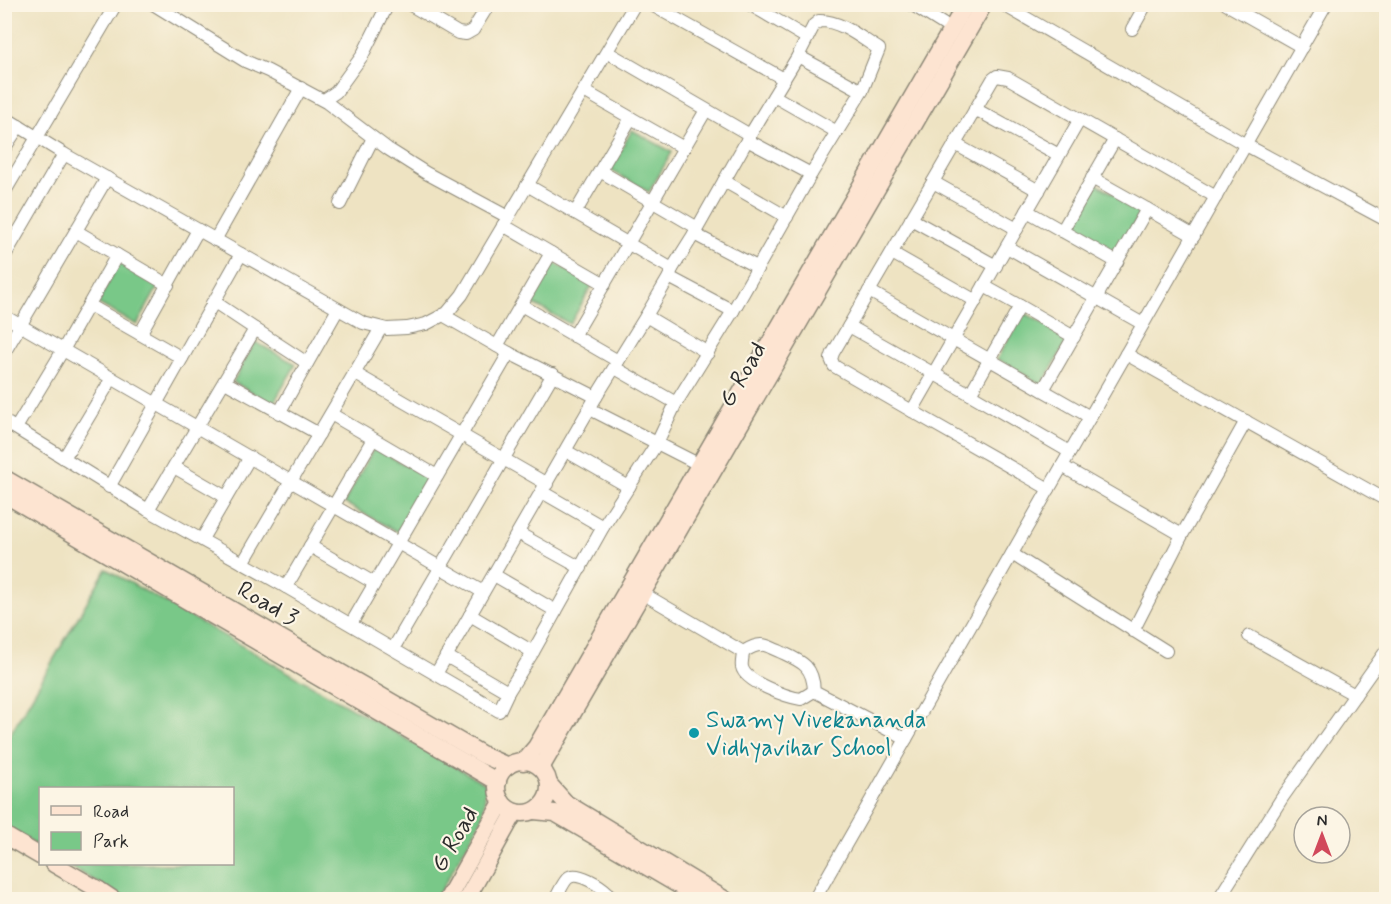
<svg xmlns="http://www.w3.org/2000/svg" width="1391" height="904" font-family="Mynerve,sans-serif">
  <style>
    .green { fill: #79c888; stroke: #527a5a; stroke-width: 1.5 }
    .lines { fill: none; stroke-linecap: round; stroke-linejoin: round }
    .street-casing { stroke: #8c8776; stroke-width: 14 }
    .secondary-casing { stroke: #8c8776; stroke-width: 19 }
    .street { stroke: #fff; stroke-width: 12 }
    .secondary { stroke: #fde4d1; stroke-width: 16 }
    .culture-dot { fill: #0f9aa8; stroke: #fcf5e5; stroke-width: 2 }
    .labels { text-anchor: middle; stroke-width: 4.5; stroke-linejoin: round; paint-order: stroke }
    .street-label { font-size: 24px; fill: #2b2b2b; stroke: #fcf5e5 }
    .culture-label { font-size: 24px; fill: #0d838f; stroke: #fcf5e5; text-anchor: start }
  </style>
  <rect width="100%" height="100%" fill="#fcf5e5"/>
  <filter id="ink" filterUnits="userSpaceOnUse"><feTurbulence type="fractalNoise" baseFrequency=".0167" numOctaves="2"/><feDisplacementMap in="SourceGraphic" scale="12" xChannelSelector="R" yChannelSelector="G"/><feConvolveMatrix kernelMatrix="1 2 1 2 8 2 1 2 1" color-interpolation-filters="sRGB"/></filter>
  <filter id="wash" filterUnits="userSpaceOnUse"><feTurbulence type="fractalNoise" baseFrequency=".008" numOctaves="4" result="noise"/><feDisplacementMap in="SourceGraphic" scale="24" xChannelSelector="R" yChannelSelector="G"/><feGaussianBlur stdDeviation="1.35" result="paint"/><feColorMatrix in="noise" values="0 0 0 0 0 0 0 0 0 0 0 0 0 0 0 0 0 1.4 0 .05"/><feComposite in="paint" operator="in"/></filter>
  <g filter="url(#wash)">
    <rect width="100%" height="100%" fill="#eee3c2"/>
    <g class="green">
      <polygon points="632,130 672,152 649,192 610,170"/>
      <polygon points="1097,184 1142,210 1115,257 1070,231"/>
      <polygon points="553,262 593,284 570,324 530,302"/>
      <polygon points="119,263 159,285 137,325 97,303"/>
      <polygon points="1023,312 1069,338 1042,385 997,359"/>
      <polygon points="255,342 296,364 273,404 233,382"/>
      <polygon points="374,448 428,477 398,532 344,503"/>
      <polygon points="106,569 486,784 483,817 436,899 125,899 66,864 232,864 232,788 40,788 40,848 5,826 5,743"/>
    </g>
  </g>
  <g filter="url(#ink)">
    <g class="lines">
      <defs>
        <g id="street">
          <polyline points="153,4 245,61 268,71 326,102 388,149 426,173 508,217"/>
          <polyline points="409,4 458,33 466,34 473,30 489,4"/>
          <polyline points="650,4 784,79"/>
          <polyline points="749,4 807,38"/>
          <polyline points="911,4 951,29"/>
          <polyline points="1002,4 1246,145 1386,220"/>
          <polyline points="1226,4 1302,47"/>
          <polyline points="1132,29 1146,4"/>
          <polyline points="607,52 750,135"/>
          <polyline points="798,56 862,91"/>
          <polyline points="774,96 837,132"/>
          <polyline points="324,100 336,92 362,56 388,4"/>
          <polyline points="975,109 1059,155"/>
          <polyline points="4,117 64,154 363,323 387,329 407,328 426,324 447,313 462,295 635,4"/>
          <polyline points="631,118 684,148"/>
          <polyline points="747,140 811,174"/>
          <polyline points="955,144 1039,191"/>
          <polyline points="4,149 19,126"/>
          <polyline points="600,171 696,227"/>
          <polyline points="1092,178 1147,209"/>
          <polyline points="724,181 787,217"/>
          <polyline points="933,182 1017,229"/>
          <polyline points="527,185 672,269"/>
          <polyline points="4,193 116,4"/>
          <polyline points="340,204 373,138"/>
          <polyline points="1027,211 1117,262"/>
          <polyline points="575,213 631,118 584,91"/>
          <polyline points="911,219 996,266"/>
          <polyline points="1062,231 1115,139"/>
          <polyline points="694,234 757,267"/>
          <polyline points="215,240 301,88"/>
          <polyline points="1007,247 1143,324"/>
          <polyline points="551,253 605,284"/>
          <polyline points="892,253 976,301"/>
          <polyline points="117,255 168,285"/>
          <polyline points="4,257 64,154"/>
          <polyline points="669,277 733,311"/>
          <polyline points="869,291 1090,417"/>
          <polyline points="89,305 182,358"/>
          <polyline points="521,305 618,361"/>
          <polyline points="1020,306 1074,337"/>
          <polyline points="443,315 509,353 596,397"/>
          <polyline points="4,316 483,592"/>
          <polyline points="646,316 708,353"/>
          <polyline points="849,326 970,394 1070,452"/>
          <polyline points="255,329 307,363"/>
          <polyline points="140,334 198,230"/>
          <polyline points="574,336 706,110"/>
          <polyline points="497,346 551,253 503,225"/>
          <polyline points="4,353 107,178"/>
          <polyline points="1126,354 1386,500"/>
          <polyline points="615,368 676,403"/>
          <polyline points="354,373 547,484"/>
          <polyline points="225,382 319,434"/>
          <polyline points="1043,390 1147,209 1194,236"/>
          <polyline points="970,394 1020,306 984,286"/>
          <polyline points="590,409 700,465"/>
          <polyline points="912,411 834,366 831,359 833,353 993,79 997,76 1008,78 1216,197"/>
          <polyline points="279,413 338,309"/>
          <polyline points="331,414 437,476"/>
          <path d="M4,421L148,510L286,587L499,711L508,692L533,652L603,527L657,443L676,403L733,311L811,174L862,91L879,49C861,38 840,20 819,21L814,25L798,56L750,135L694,234L672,269L669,277L646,316L596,397L436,674"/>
          <polyline points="16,428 63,350 117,255 76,231"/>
          <polyline points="566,451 629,487"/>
          <polyline points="64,458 112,378"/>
          <polyline points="1062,466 1182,535 1246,421"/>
          <polyline points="174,467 226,497"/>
          <polyline points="109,487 241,254"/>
          <polyline points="1049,489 912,411 1080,119"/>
          <polyline points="542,492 603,527"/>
          <polyline points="148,510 255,329 219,305 212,303"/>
          <polyline points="518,533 581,568"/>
          <polyline points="202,539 250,457"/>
          <polyline points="310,546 374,583"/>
          <polyline points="1012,554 1166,651"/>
          <polyline points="243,563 381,328"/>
          <polyline points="494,575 556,611"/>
          <polyline points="286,587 373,439"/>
          <path d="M642,593L743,652C748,649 754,645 761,645C766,644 773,649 779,651C800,661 813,664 814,691L906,739"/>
          <polyline points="470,615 533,652"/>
          <polyline points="351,624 509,353"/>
          <polyline points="1133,631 1182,535"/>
          <polyline points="1249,636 1355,695"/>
          <polyline points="393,649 553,374"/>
          <path d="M743,652C743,657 741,663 742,667C745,682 787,697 801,699L814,691"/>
          <polyline points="446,656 508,692"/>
          <path d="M555,900C558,894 564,881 568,878C577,870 601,886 608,893V900"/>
          <polyline points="814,900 1326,4"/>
          <polyline points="1218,900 1282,798 1386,651"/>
        </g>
        <g id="secondary">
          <polyline points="4,478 485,756 508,766"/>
          <polyline points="4,494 498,782"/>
          <circle cx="523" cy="787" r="26"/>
          <polyline points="523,762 536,747 966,4"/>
          <polyline points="541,768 984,4"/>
          <polyline points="549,784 566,803 726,900"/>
          <polyline points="534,811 555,813 704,900"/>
          <polyline points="4,835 40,856"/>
          <polyline points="54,864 99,890 94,900"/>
          <polyline points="99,890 114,900"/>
          <polyline points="447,900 502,802"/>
          <polyline points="466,900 515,812"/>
        </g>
      </defs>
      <use href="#street" class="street-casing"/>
      <use href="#secondary" class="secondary-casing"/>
      <use href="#street" class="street"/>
      <use href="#secondary" class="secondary"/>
    </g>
  </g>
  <circle class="culture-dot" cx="694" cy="733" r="6"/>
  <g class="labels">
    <g class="street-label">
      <text transform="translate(742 374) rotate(-60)" y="8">G Road</text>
      <text transform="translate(268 603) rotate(30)" y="8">Road 3</text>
      <text transform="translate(454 839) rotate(-60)" y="8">G Road</text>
    </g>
    <g class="culture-label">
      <text x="706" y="727">Swamy Vivekananda<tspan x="706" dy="28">Vidhyavihar School</tspan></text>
    </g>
  </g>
  <rect width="1391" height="904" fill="none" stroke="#fcf5e5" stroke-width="24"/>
  <rect x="39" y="787" width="195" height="78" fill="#fcf5e5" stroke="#a8a49b" stroke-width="1.5"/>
  <rect x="51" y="806" width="30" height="9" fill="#fde4d1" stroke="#a8a49b" stroke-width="1.5"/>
  <text x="93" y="817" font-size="18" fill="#2b2b2b">Road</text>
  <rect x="51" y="832" width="30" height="18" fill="#79c888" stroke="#a8a49b" stroke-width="1.5"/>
  <text x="93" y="847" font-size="18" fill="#2b2b2b">Park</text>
  <g transform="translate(1322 835)"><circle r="28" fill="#fcf5e5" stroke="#a8a49b" stroke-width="1.5"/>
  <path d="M0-4.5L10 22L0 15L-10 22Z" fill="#d1495b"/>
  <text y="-9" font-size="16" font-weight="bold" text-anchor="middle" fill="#2b2b2b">N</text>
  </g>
</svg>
